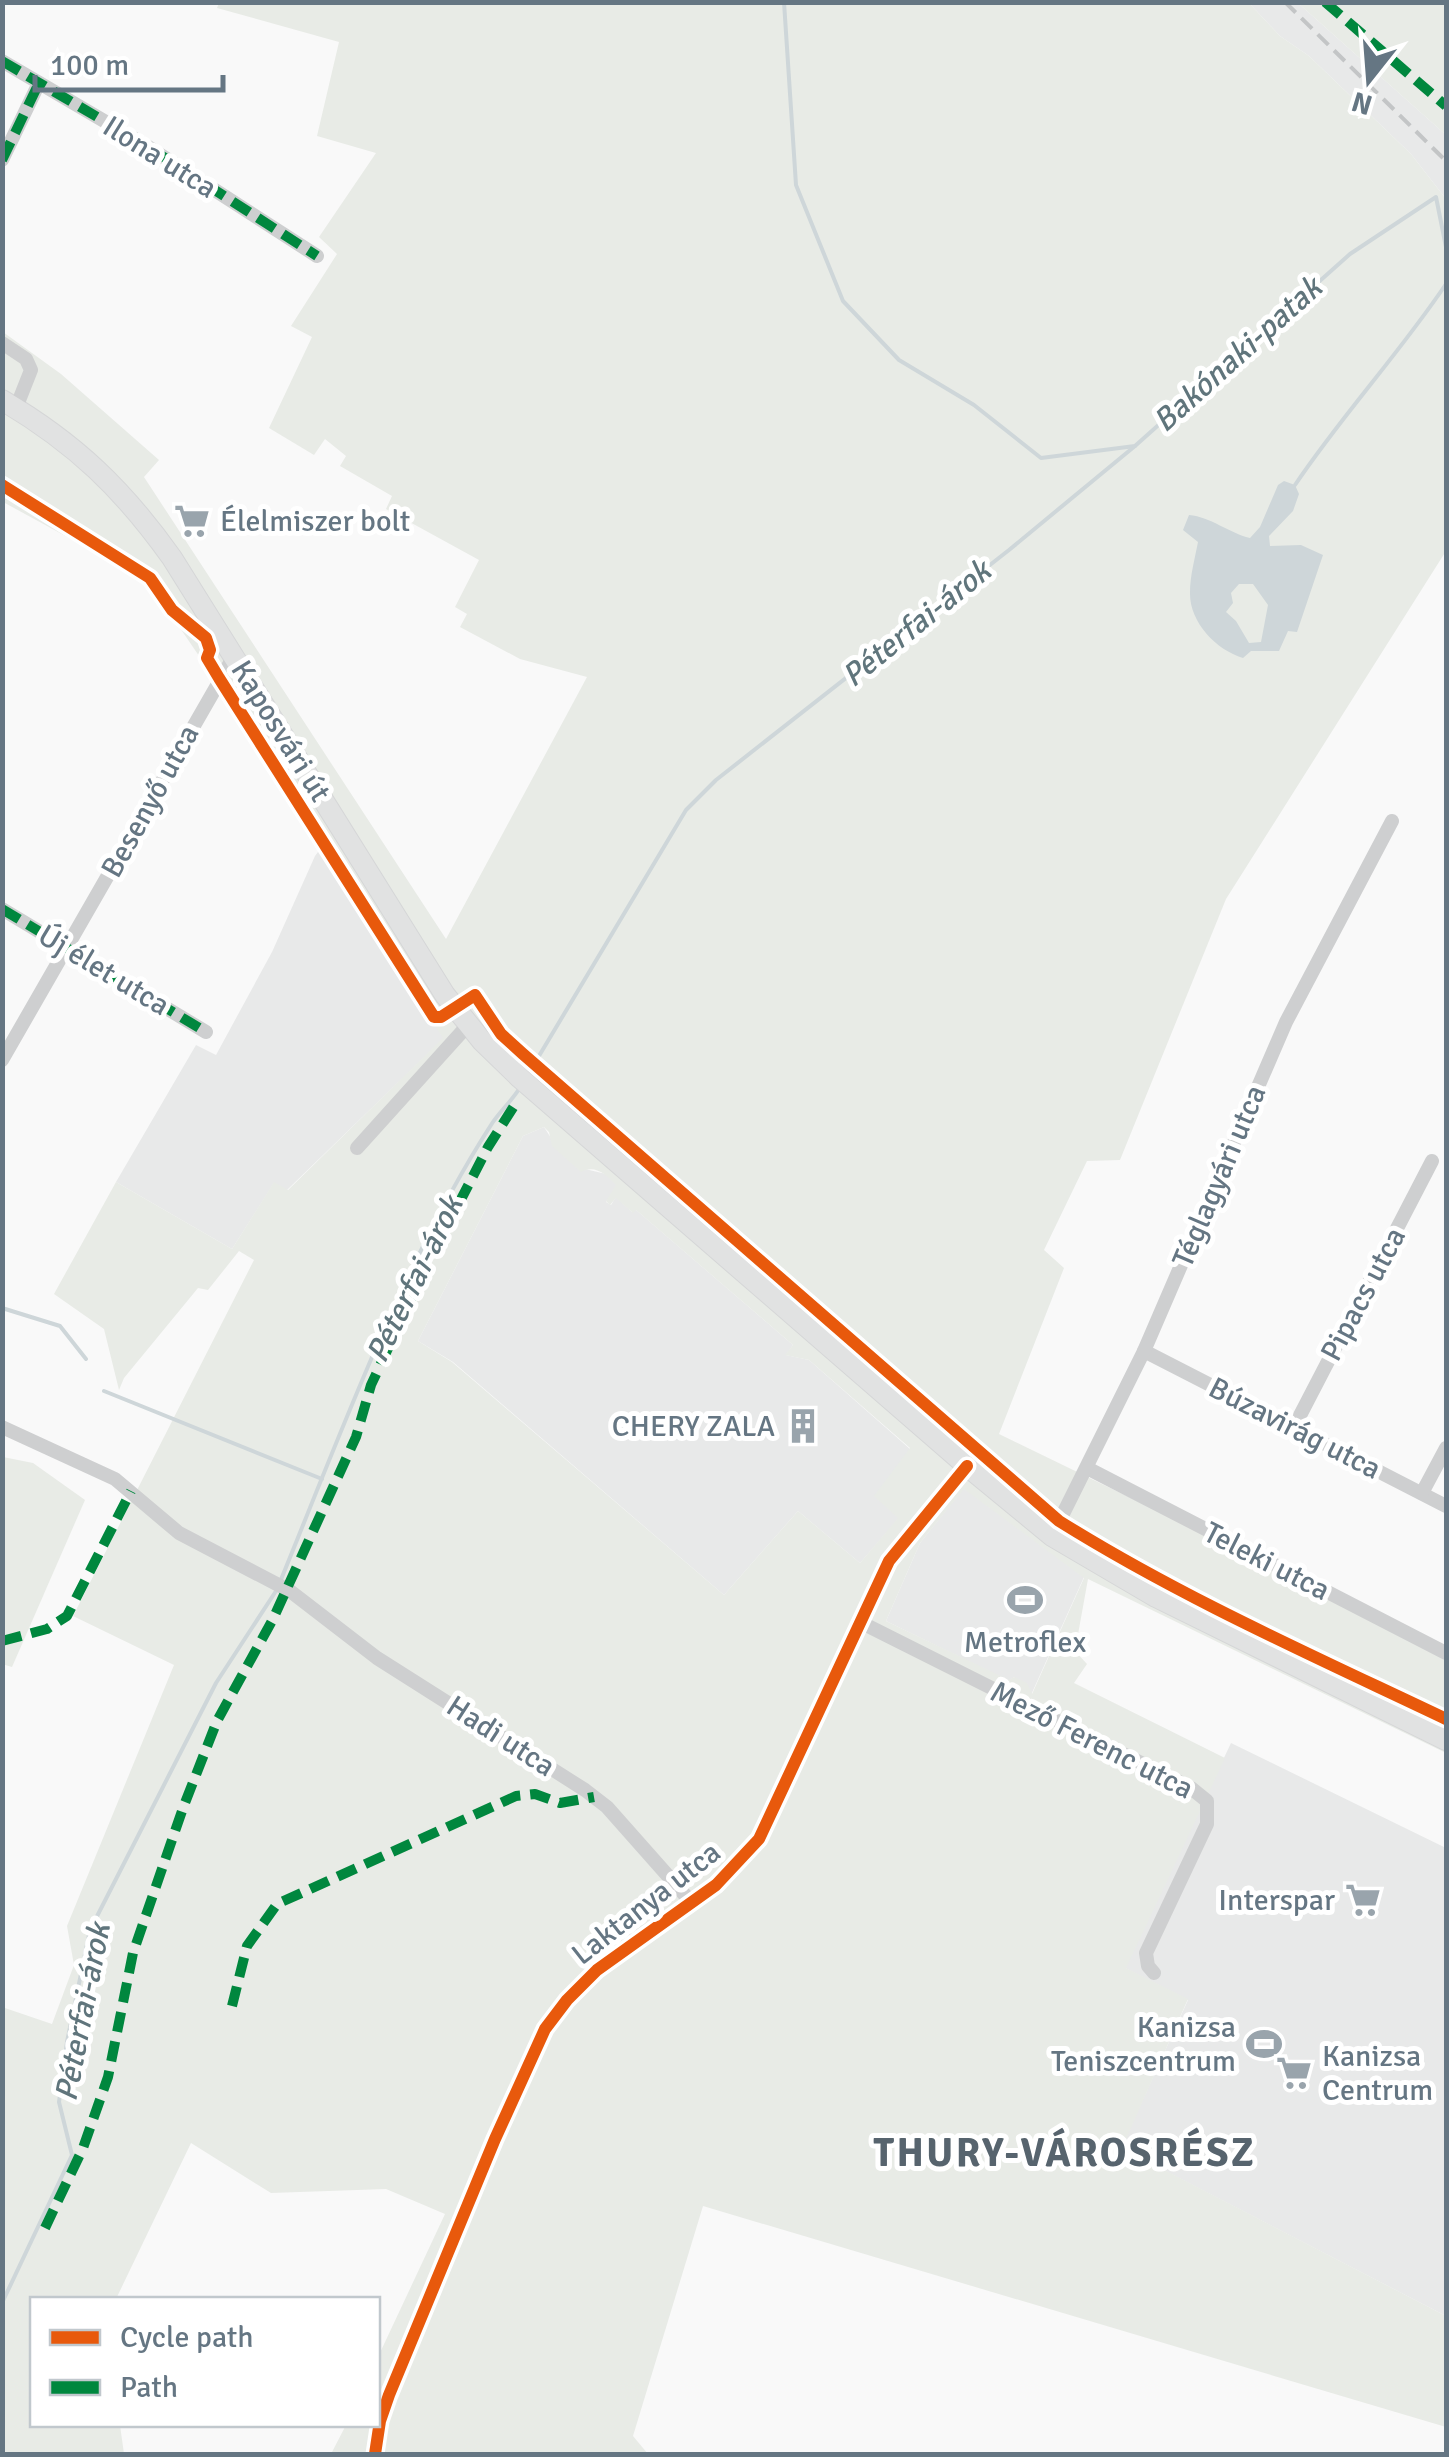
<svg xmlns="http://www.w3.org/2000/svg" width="1449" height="2457" font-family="Signika,sans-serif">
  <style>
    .built { fill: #e8e9e9 }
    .green { fill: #e8ebe6; fill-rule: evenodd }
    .water { fill: #ced6d9; fill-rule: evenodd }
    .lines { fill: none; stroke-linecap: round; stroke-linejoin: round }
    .stream { stroke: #ced6d9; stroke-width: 4 }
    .secondary-casing { stroke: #d5d6d7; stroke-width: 22 }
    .street { stroke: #cecfd0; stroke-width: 14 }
    .secondary { stroke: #e1e2e2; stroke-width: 20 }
    .rail { stroke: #c3c5c6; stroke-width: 4; stroke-dasharray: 15 8; stroke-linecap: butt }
    .quiet { stroke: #00873e; stroke-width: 10; stroke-dasharray: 20 10; stroke-linecap: butt }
    .cycleway-casing { stroke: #fff; stroke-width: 19 }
    .cycleway { stroke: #e8590c; stroke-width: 12 }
    .labels { text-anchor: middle; stroke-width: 10; stroke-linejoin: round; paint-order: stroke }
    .street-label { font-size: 30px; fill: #657683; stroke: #fff }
    .poi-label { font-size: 30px; fill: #657683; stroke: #fff; text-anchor: end }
    .water-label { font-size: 32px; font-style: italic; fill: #60757c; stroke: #fff }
    .district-label { font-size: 40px; font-weight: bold; letter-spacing: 2.5px; fill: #57646e; stroke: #fff }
  </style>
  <rect width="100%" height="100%" fill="#f9f9f9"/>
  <g class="built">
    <polygon points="1249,3 1298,3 1446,135 1446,199 1411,154 1309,56 1280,36"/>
    <polygon points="321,848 444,1038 287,1190 274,1183 232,1249 116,1182 196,1045 216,1055 272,952 315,856"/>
    <polygon points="544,1127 551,1138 585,1169 606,1174 617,1185 606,1202 611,1205 616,1197 632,1212 635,1209 793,1345 786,1355 809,1360 910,1449 899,1518 860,1563 798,1511 724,1595 453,1362 418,1341 523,1136"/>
    <polygon points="964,1488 1084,1577 1031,1695 1014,1677 1009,1681 886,1621 920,1543"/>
    <polygon points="1231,1743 1446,1848 1446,2316 1121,2148 1188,2000 1125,1968"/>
  </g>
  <g class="green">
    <path d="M219,3H1249L1280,36L1309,56L1411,154L1446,199V551L1226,899L1120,1160L1087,1161L1044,1250L1064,1268L999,1434L1446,1651V1753L1088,1579L1075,1651L1087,1664L1074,1683L1225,1758L1126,1968L1188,1999L1122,2148L1446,2316V2427L703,2206L633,2436L648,2454H331L346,2425L378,2424V2357L445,2214L386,2189L271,2193L191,2143L116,2299L32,2300V2424L120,2425L124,2454H3L2,2007L52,2024L74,1965L67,1926L174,1665L73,1616L254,1260L239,1251L208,1290L198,1288L124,1378L119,1390L104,1329L54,1294L116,1182L232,1249L274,1182L288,1190L443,1038L227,697L148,581L3,502V332L61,374L159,460L144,477L446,939L587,677L520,659L460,627L467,614L455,607L479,560L386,509L392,496L340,466L346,456L325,439L314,455L269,428L312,337L291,326L337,254L319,237L376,153L317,136L339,42L217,8ZM544,1127L549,1132L552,1146L581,1172C595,1164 607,1175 616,1185L606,1201L610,1205L616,1198L633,1213L636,1210L793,1345L785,1355L809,1360L910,1448L874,1496L898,1518L860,1563L798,1511L724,1595L452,1362L418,1341L523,1136ZM964,1489L1084,1578L1032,1694L1027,1683L1014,1677L1009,1680L886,1621L920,1543Z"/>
    <polygon points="1298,3 1446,3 1446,135"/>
    <polygon points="3,1457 33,1463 85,1500 12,1667 2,1664"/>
  </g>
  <path class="water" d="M1284,481L1295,485L1299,494L1293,511L1269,536L1270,546L1301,545L1323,555L1297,632L1288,631L1279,651H1251L1243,658C1216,650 1189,622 1190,592C1190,576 1195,558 1198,542L1183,530L1189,515C1211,517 1229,533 1250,538L1260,527L1278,485ZM1239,584H1253L1268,605L1261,642L1249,643L1236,621L1226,612L1233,603L1231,593Z"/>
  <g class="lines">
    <g class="stream">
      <polyline points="784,2 796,185 843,301 899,360 974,405 1041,458 1135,446 1350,254 1436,197 1446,247"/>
      <path d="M1295,485C1342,415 1399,354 1446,284"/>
      <polyline points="527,1076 686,810 716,780 1009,550 1135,446"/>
      <polyline points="2,1308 60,1326 86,1359"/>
      <polyline points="104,1391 322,1479"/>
      <path d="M280,1582C341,1433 404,1260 491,1125C499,1112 511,1102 519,1089"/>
      <polyline points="2,2303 72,2155 59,2102 67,2042 90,1930 216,1683 276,1591"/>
    </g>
    <defs>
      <path id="secondary" d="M2,400C75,443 123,489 172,558L445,995L482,1041L520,1078L967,1466L1052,1536L1156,1597L1446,1740"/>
    </defs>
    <use href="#secondary" class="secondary-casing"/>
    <g class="street">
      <polyline points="2,61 145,145 317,256"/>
      <polyline points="2,160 39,83"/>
      <polyline points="2,343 26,359 31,370 16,408"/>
      <polyline points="2,909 206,1032"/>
      <polyline points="2,1060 234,656"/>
      <polyline points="357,1148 468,1025"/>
      <polyline points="1144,1351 1446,1506"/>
      <polyline points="2,1427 115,1479 179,1533 290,1591 377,1658 585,1790 607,1807 692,1903"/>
      <polyline points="1294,1427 1432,1161"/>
      <polyline points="1087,1468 1446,1653"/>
      <polyline points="1422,1493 1446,1448"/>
      <polyline points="1052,1536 1144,1351 1286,1022 1392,821"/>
      <polyline points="860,1622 1191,1788 1207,1801 1207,1824 1146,1953 1148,1966 1154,1973"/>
      <polyline points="375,2454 380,2421 389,2395 495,2139 545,2029 567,2000 597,1970 716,1885 759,1839 889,1561 967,1466"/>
    </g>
    <use href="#secondary" class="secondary"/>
    <polyline class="rail" points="1285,2 1446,161"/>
    <g class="quiet">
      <polyline points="1325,2 1446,106"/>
      <polyline points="2,61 145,145 317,256"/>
      <polyline points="2,160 39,83"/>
      <polyline points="2,909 206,1032"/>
      <polyline points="2,1641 47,1629 67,1616 131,1491"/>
      <polyline points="232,2006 247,1946 277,1904 516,1796 535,1794 560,1803 594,1797"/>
      <polyline points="45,2228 83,2148 108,2077 133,1953 183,1808 217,1721 273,1619 356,1437 371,1385 423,1273 488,1147 514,1106"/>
    </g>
    <defs>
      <g id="cycleway">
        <path d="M2,485L150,578L172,610L206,638L210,650L207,658L219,678L434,1017H441L475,995L501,1034L523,1054L1059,1521C1182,1598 1316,1657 1446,1719"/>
        <polyline points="375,2454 380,2421 389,2395 495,2139 545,2029 567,2000 597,1970 716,1885 759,1839 889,1561 967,1466"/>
      </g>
    </defs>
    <use href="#cycleway" class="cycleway-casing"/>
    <use href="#cycleway" class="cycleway"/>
  </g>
  <defs>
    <symbol id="supermarket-bare" viewBox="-9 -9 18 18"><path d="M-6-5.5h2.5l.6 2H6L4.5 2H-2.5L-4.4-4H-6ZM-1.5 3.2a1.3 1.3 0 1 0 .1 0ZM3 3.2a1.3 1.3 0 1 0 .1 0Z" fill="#99a4ac" stroke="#fff" stroke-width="2.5" paint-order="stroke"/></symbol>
    <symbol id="building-bare" viewBox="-9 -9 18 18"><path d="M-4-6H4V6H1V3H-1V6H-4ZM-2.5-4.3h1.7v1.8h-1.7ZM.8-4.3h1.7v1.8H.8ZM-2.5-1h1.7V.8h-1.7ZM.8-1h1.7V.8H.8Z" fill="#99a4ac" stroke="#fff" stroke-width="2.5" paint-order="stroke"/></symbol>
    <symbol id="stadium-bare" viewBox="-9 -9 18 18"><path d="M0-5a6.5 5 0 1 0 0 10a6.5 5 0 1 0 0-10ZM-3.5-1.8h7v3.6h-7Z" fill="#99a4ac" stroke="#fff" stroke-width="2.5" paint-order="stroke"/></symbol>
  </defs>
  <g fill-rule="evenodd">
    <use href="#supermarket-bare" x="167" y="496" width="50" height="50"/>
    <use href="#building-bare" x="778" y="1401" width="50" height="50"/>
    <use href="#stadium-bare" x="1000" y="1575" width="50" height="50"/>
    <use href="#supermarket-bare" x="1338" y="1875" width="50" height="50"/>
    <use href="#stadium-bare" x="1239" y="2019" width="50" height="50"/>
    <use href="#supermarket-bare" x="1269" y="2048" width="50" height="50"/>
  </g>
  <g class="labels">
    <g class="street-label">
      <text transform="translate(160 157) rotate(32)" y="10">Ilona utca</text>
      <text transform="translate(281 731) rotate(58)" y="10">Kaposvári út</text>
      <text transform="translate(150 801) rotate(-61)" y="10">Besenyő utca</text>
      <text transform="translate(104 970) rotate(31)" y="10">Új élet utca</text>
      <text transform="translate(1219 1176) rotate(-67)" y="10">Téglagyári utca</text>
      <text transform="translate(1363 1294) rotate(-62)" y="10">Pipacs utca</text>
      <text transform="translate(1295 1428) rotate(27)" y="10">Búzavirág utca</text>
      <text transform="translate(1267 1561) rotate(27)" y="10">Teleki utca</text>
      <text transform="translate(501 1736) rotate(33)" y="10">Hadi utca</text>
      <text transform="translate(1092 1740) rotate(27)" y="10">Mező Ferenc utca</text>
      <text transform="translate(646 1903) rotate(-38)" y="10">Laktanya utca</text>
    </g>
    <g class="poi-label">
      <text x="220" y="531" text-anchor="start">Élelmiszer bolt</text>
      <text x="775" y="1436">CHERY ZALA</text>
      <text x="1025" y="1652" text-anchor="middle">Metroflex</text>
      <text x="1335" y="1910">Interspar</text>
      <text x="1236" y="2037">Kanizsa<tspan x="1236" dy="34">Teniszcentrum</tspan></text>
      <text x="1322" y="2066" text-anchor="start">Kanizsa<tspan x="1322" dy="34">Centrum</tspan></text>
    </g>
    <g class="water-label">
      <text transform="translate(1237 354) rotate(-42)" y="11">Bakónaki-patak</text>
      <text transform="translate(916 623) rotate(-39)" y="11">Péterfai-árok</text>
      <text transform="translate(414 1279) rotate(-64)" y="11">Péterfai-árok</text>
      <text transform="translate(82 2012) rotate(-79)" y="11">Péterfai-árok</text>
    </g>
    <g class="district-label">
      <text x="1065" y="2166">THURY-VÁROSRÉSZ</text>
    </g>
  </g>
  <rect width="1449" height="2457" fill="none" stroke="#657683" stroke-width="10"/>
  <rect x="30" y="2297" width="350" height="130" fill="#ffffff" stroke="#c1c8cd" stroke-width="2.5"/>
  <rect x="50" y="2330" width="50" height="15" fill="#e8590c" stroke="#c1c8cd" stroke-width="2.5"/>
  <text x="120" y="2347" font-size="30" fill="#657683">Cycle path</text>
  <rect x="50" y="2380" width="50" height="15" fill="#00873e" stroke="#c1c8cd" stroke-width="2.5"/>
  <text x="120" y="2397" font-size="30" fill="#657683">Path</text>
  <g transform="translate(1369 80) rotate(197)" stroke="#ffffff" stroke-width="8" paint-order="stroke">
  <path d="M0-8L18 38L0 25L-18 38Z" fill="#657683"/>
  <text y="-15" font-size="28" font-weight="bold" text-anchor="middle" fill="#657683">N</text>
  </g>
  <path d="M35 75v15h188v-15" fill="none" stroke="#657683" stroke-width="5"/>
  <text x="50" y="75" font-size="30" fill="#657683" stroke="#ffffff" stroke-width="8" paint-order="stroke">100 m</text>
</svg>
